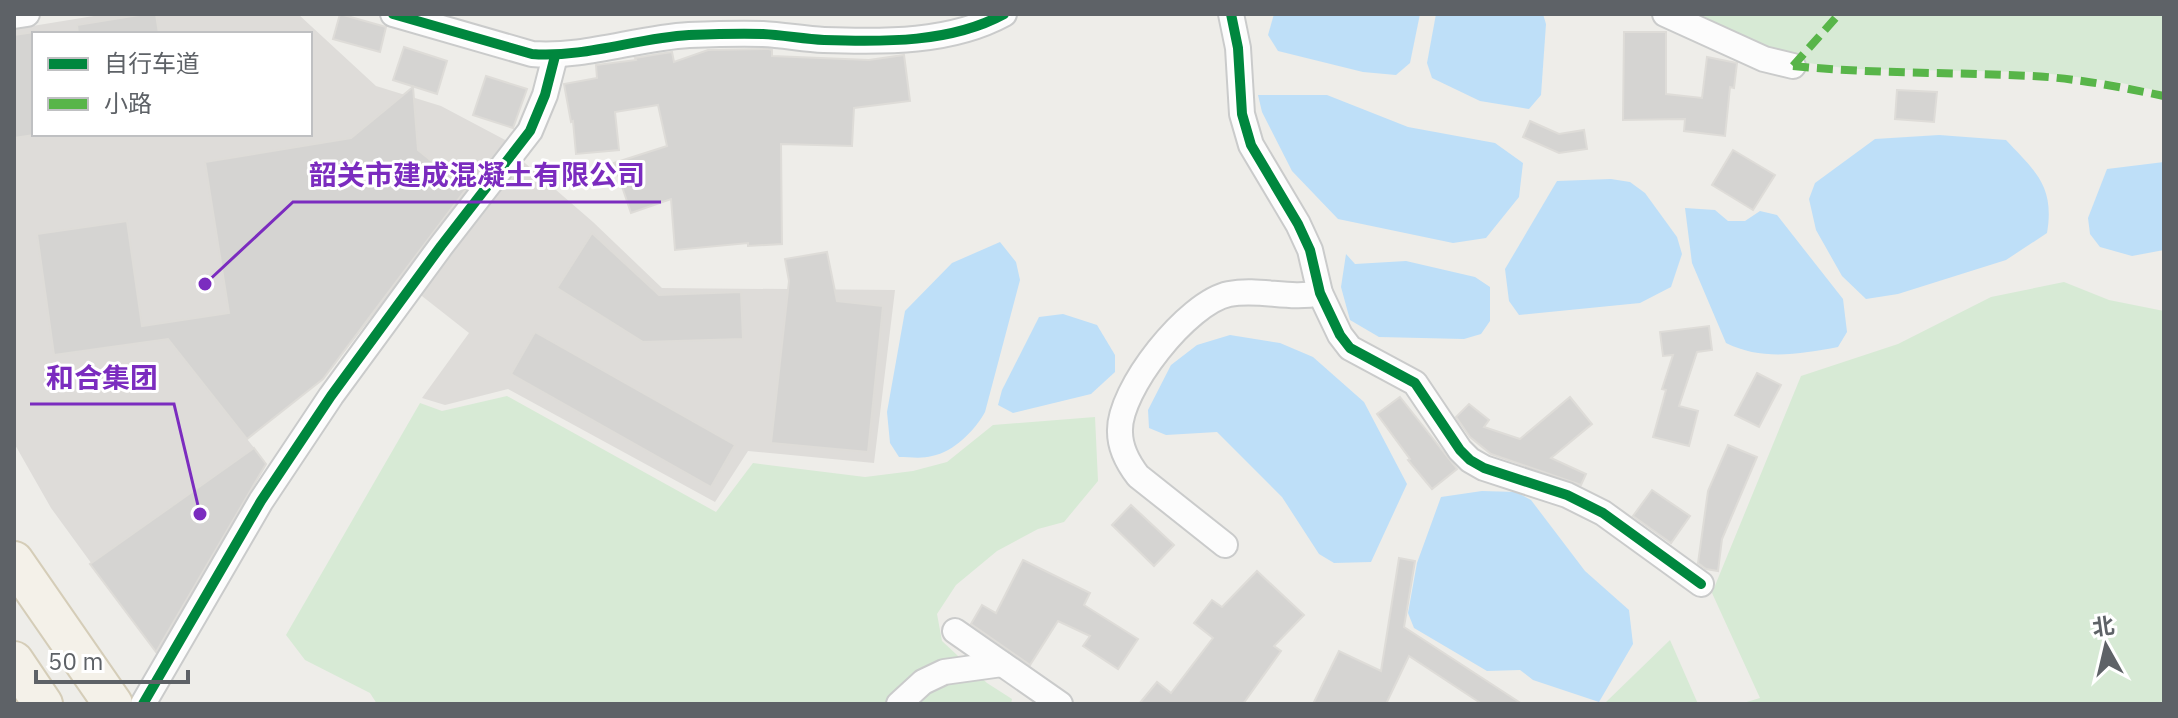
<svg xmlns="http://www.w3.org/2000/svg" width="2178" height="718" font-family="'IBM Plex Sans','Noto Sans SC',sans-serif">
  <style>
    .industrial { fill: #dedcd9; fill-rule: evenodd }
    .green { fill: #d7ead5 }
    .water { fill: #bedff8 }
    .building { fill: #d5d4d2; stroke: #dedcd8; stroke-width: 2 }
    .lines { fill: none; stroke-linecap: round; stroke-linejoin: round }
    .street-casing { stroke: #cacbcb; stroke-width: 28 }
    .primary-casing { stroke: #d5cdb8; stroke-width: 42 }
    .street { stroke: #fcfcfc; stroke-width: 24 }
    .primary { stroke: #f4f1e9; stroke-width: 38 }
    .quiet { stroke: #58b549; stroke-width: 8; stroke-dasharray: 16 8; stroke-linecap: butt }
    .cycleway-casing { stroke: #fff; stroke-width: 15 }
    .cycleway { stroke: #00873e; stroke-width: 10 }
    .leader { fill: none; stroke: #7b2cbf; stroke-width: 3 }
    .callout-dot { fill: #7b2cbf; stroke: #fff; stroke-width: 3 }
    .callout-label { font-size: 28px; text-anchor: middle; font-weight: bold; fill: #7b2cbf; stroke: #fff; stroke-width: 6; stroke-linejoin: round; paint-order: stroke }
  </style>
  <rect width="100%" height="100%" fill="#eeede9"/>
  <g class="industrial">
    <path d="M106,14H298L376,86L441,106L509,142L323,379L247,439L266,463L159,656L51,508L14,443V29ZM34,34H310V134H34Z"/>
    <polygon points="518,157 593,222 662,288 895,290 874,463 748,451 715,502 508,389 445,405 422,398 469,333 413,289"/>
  </g>
  <g class="green">
    <polygon points="1674,14 2164,14 2164,92 2117,82 2035,72 1851,69 1766,57"/>
    <polygon points="2064,282 2109,300 2164,311 2164,704 1740,704 1760,698 1712,593 1801,376 1898,344 1991,297"/>
    <polygon points="507,396 716,512 753,463 865,477 913,471 947,462 993,425 1095,417 1098,481 1064,522 1038,529 997,551 956,585 937,614 942,641 987,683 1012,699 1011,704 377,704 370,693 305,660 286,635 420,403 442,411"/>
    <polygon points="1670,640 1698,704 1604,704"/>
  </g>
  <g class="water">
    <polygon points="1274,14 1420,14 1410,63 1396,75 1363,72 1278,51 1268,35"/>
    <polygon points="1436,14 1543,14 1546,24 1541,95 1529,109 1480,101 1432,78 1427,63"/>
    <polygon points="1258,95 1327,95 1408,127 1495,143 1523,163 1519,197 1486,238 1453,243 1338,219 1292,171 1262,112"/>
    <path d="M1939,135L2006,140C2035,171 2055,186 2047,233L2006,260L1898,294L1866,299L1842,276L1816,230L1809,199L1815,183L1875,139Z"/>
    <polygon points="2164,162 2164,250 2132,256 2100,247 2090,234 2088,218 2107,169"/>
    <polygon points="1611,179 1630,182 1645,193 1677,237 1682,254 1671,287 1640,303 1519,315 1509,301 1505,269 1557,181"/>
    <path d="M1685,208L1715,210L1728,221H1745L1760,211L1777,215L1843,299L1847,332L1838,347C1800,354 1762,361 1726,343L1692,263Z"/>
    <path d="M1000,242L1016,262L1020,280L985,412C975,430 954,452 932,456C922,459 909,457 899,457L890,443L887,412L905,311L952,263Z"/>
    <polygon points="1346,254 1355,264 1406,261 1475,277 1490,287 1490,321 1481,334 1464,339 1379,337 1350,320 1341,287"/>
    <polygon points="1063,314 1097,325 1115,355 1115,372 1091,394 1013,413 998,405 1002,390 1039,317"/>
    <polygon points="1230,335 1280,343 1313,357 1364,402 1407,484 1371,562 1334,563 1319,554 1282,497 1217,432 1166,435 1149,428 1148,410 1171,365 1197,345"/>
    <polygon points="1482,491 1516,492 1531,500 1585,571 1629,610 1633,644 1599,702 1533,680 1520,670 1487,671 1414,628 1408,613 1417,563 1441,497"/>
  </g>
  <g class="building">
    <polygon points="145,14 156,14 159,34 78,34 77,25"/>
    <polygon points="340,14 386,27 380,52 333,39"/>
    <polygon points="34,32 34,135 14,138 14,35"/>
    <polygon points="1624,32 1666,32 1666,94 1702,98 1707,57 1737,63 1734,88 1730,87 1725,136 1684,131 1685,119 1623,120"/>
    <polygon points="404,47 447,61 437,94 393,80"/>
    <polygon points="769,49 772,50 772,56 869,60 904,55 910,101 854,108 852,146 781,144 782,244 748,246 748,243 675,250 671,199 631,213 614,163 667,146 658,105 615,112 619,150 576,154 573,121 571,122 564,84 597,78 596,65 636,60 635,58 659,54 672,52 674,62 708,50"/>
    <polygon points="486,76 527,89 513,128 473,115"/>
    <polygon points="413,87 418,150 466,189 323,379 247,439 168,339 54,355 37,234 127,221 142,326 229,313 205,162 351,138"/>
    <polygon points="1897,90 1937,92 1934,122 1895,119"/>
    <polygon points="1530,121 1559,134 1584,130 1587,149 1559,153 1523,137"/>
    <polygon points="1733,150 1775,175 1753,210 1712,185"/>
    <polygon points="592,233 659,295 741,292 743,339 643,342 557,288"/>
    <polygon points="827,252 837,301 883,306 868,452 771,443 789,281 785,259"/>
    <polygon points="1709,326 1712,350 1697,352 1679,406 1698,411 1689,446 1653,437 1666,390 1662,389 1673,355 1663,356 1660,332"/>
    <polygon points="535,332 735,445 711,487 511,374"/>
    <polygon points="1757,373 1781,385 1759,427 1735,415"/>
    <polygon points="1400,397 1457,469 1432,489 1408,460 1410,459 1377,414"/>
    <polygon points="1570,397 1592,424 1551,458 1586,474 1581,485 1491,454 1470,437 1456,417 1469,404 1489,420 1484,427 1520,439"/>
    <polygon points="1728,445 1757,457 1722,539 1718,571 1706,569 1698,563 1708,491"/>
    <polygon points="254,448 266,464 156,652 90,564"/>
    <polygon points="1652,490 1690,516 1671,543 1633,516"/>
    <polygon points="1131,505 1174,545 1154,566 1112,525"/>
    <polygon points="1399,558 1415,561 1404,627 1522,704 1482,704 1409,656 1386,704 1313,704 1339,651 1381,671"/>
    <polygon points="1023,560 1090,593 1084,605 1138,639 1118,669 1083,646 1090,636 1058,621 1030,665 971,624 982,605 996,613"/>
    <polygon points="1257,571 1304,615 1274,646 1281,651 1243,704 1139,704 1157,682 1171,693 1213,638 1194,623 1212,600 1222,607"/>
  </g>
  <g class="lines">
    <defs>
      <g id="street">
        <path d="M393,14L532,54C584,58 637,38 689,35C714,34 739,33 763,34C783,35 804,39 824,40C884,42 951,43 1004,14"/>
        <polyline points="1231,14 1238,48 1242,114 1251,145 1298,224 1310,250 1320,293 1340,335 1350,348 1415,383 1460,450 1470,460 1484,468 1567,495 1603,513 1701,584"/>
        <polyline points="1665,14 1764,59 1793,66"/>
        <polyline points="14,16 27,14"/>
        <path d="M1225,545L1138,476C1128,463 1120,448 1120,432C1118,390 1188,302 1229,294C1260,288 1289,300 1320,293"/>
        <polyline points="955,631 1060,704"/>
        <polyline points="143,704 261,501 331,396 441,246 530,131 545,95 555,56"/>
        <polyline points="899,704 923,682 944,672 1002,664"/>
      </g>
      <g id="primary">
        <polyline points="14,561 113,704"/>
        <polyline points="14,661 43,704"/>
      </g>
    </defs>
    <use href="#street" class="street-casing"/>
    <use href="#primary" class="primary-casing"/>
    <use href="#street" class="street"/>
    <use href="#primary" class="primary"/>
    <g class="quiet">
      <path d="M1793,66C1873,74 1952,72 2031,76C2076,78 2120,87 2164,96"/>
      <polyline points="1793,66 1839,14"/>
    </g>
    <defs>
      <g id="cycleway">
        <path d="M393,14L532,54C584,58 637,38 689,35C714,34 739,33 763,34C783,35 804,39 824,40C884,42 951,43 1004,14"/>
        <polyline points="1231,14 1238,48 1242,114 1251,145 1298,224 1310,250 1320,293 1340,335 1350,348 1415,383 1460,450 1470,460 1484,468 1567,495 1603,513 1701,584"/>
        <polyline points="143,704 261,501 331,396 441,246 530,131 545,95 555,56"/>
      </g>
    </defs>
    <use href="#cycleway" class="cycleway-casing"/>
    <use href="#cycleway" class="cycleway"/>
  </g>
  <path class="leader" d="M205 284L293 202H661M200 514L174 404H30"/>
  <g class="callout-dot">
    <circle cx="205" cy="284" r="8"/>
    <circle cx="200" cy="514" r="8"/>
  </g>
  <g class="callout-label">
    <text x="477" y="185">韶关市建成混凝土有限公司</text>
    <text x="102" y="388">和合集团</text>
  </g>
  <rect width="2178" height="718" fill="none" stroke="#5e6267" stroke-width="32"/>
  <rect x="32" y="32" width="280" height="104" fill="#ffffff" stroke="#bfc0c2" stroke-width="2"/>
  <rect x="48" y="58" width="40" height="12" fill="#00873e" stroke="#bfc0c2" stroke-width="2"/>
  <text x="104" y="72" font-size="24" fill="#5e6267">自行车道</text>
  <rect x="48" y="98" width="40" height="12" fill="#58b549" stroke="#bfc0c2" stroke-width="2"/>
  <text x="104" y="112" font-size="24" fill="#5e6267">小路</text>
  <g transform="translate(2106 646) rotate(352)" stroke="#ffffff" stroke-width="6" paint-order="stroke">
  <path d="M0-6L14 30L0 20L-14 30Z" fill="#5e6267"/>
  <text y="-12" font-size="22" font-weight="bold" text-anchor="middle" fill="#5e6267">北</text>
  </g>
  <path d="M36 670v12h152v-12" fill="none" stroke="#5e6267" stroke-width="4"/>
  <text x="48" y="670" font-size="24" fill="#5e6267" stroke="#ffffff" stroke-width="6" paint-order="stroke">50 m</text>
</svg>
